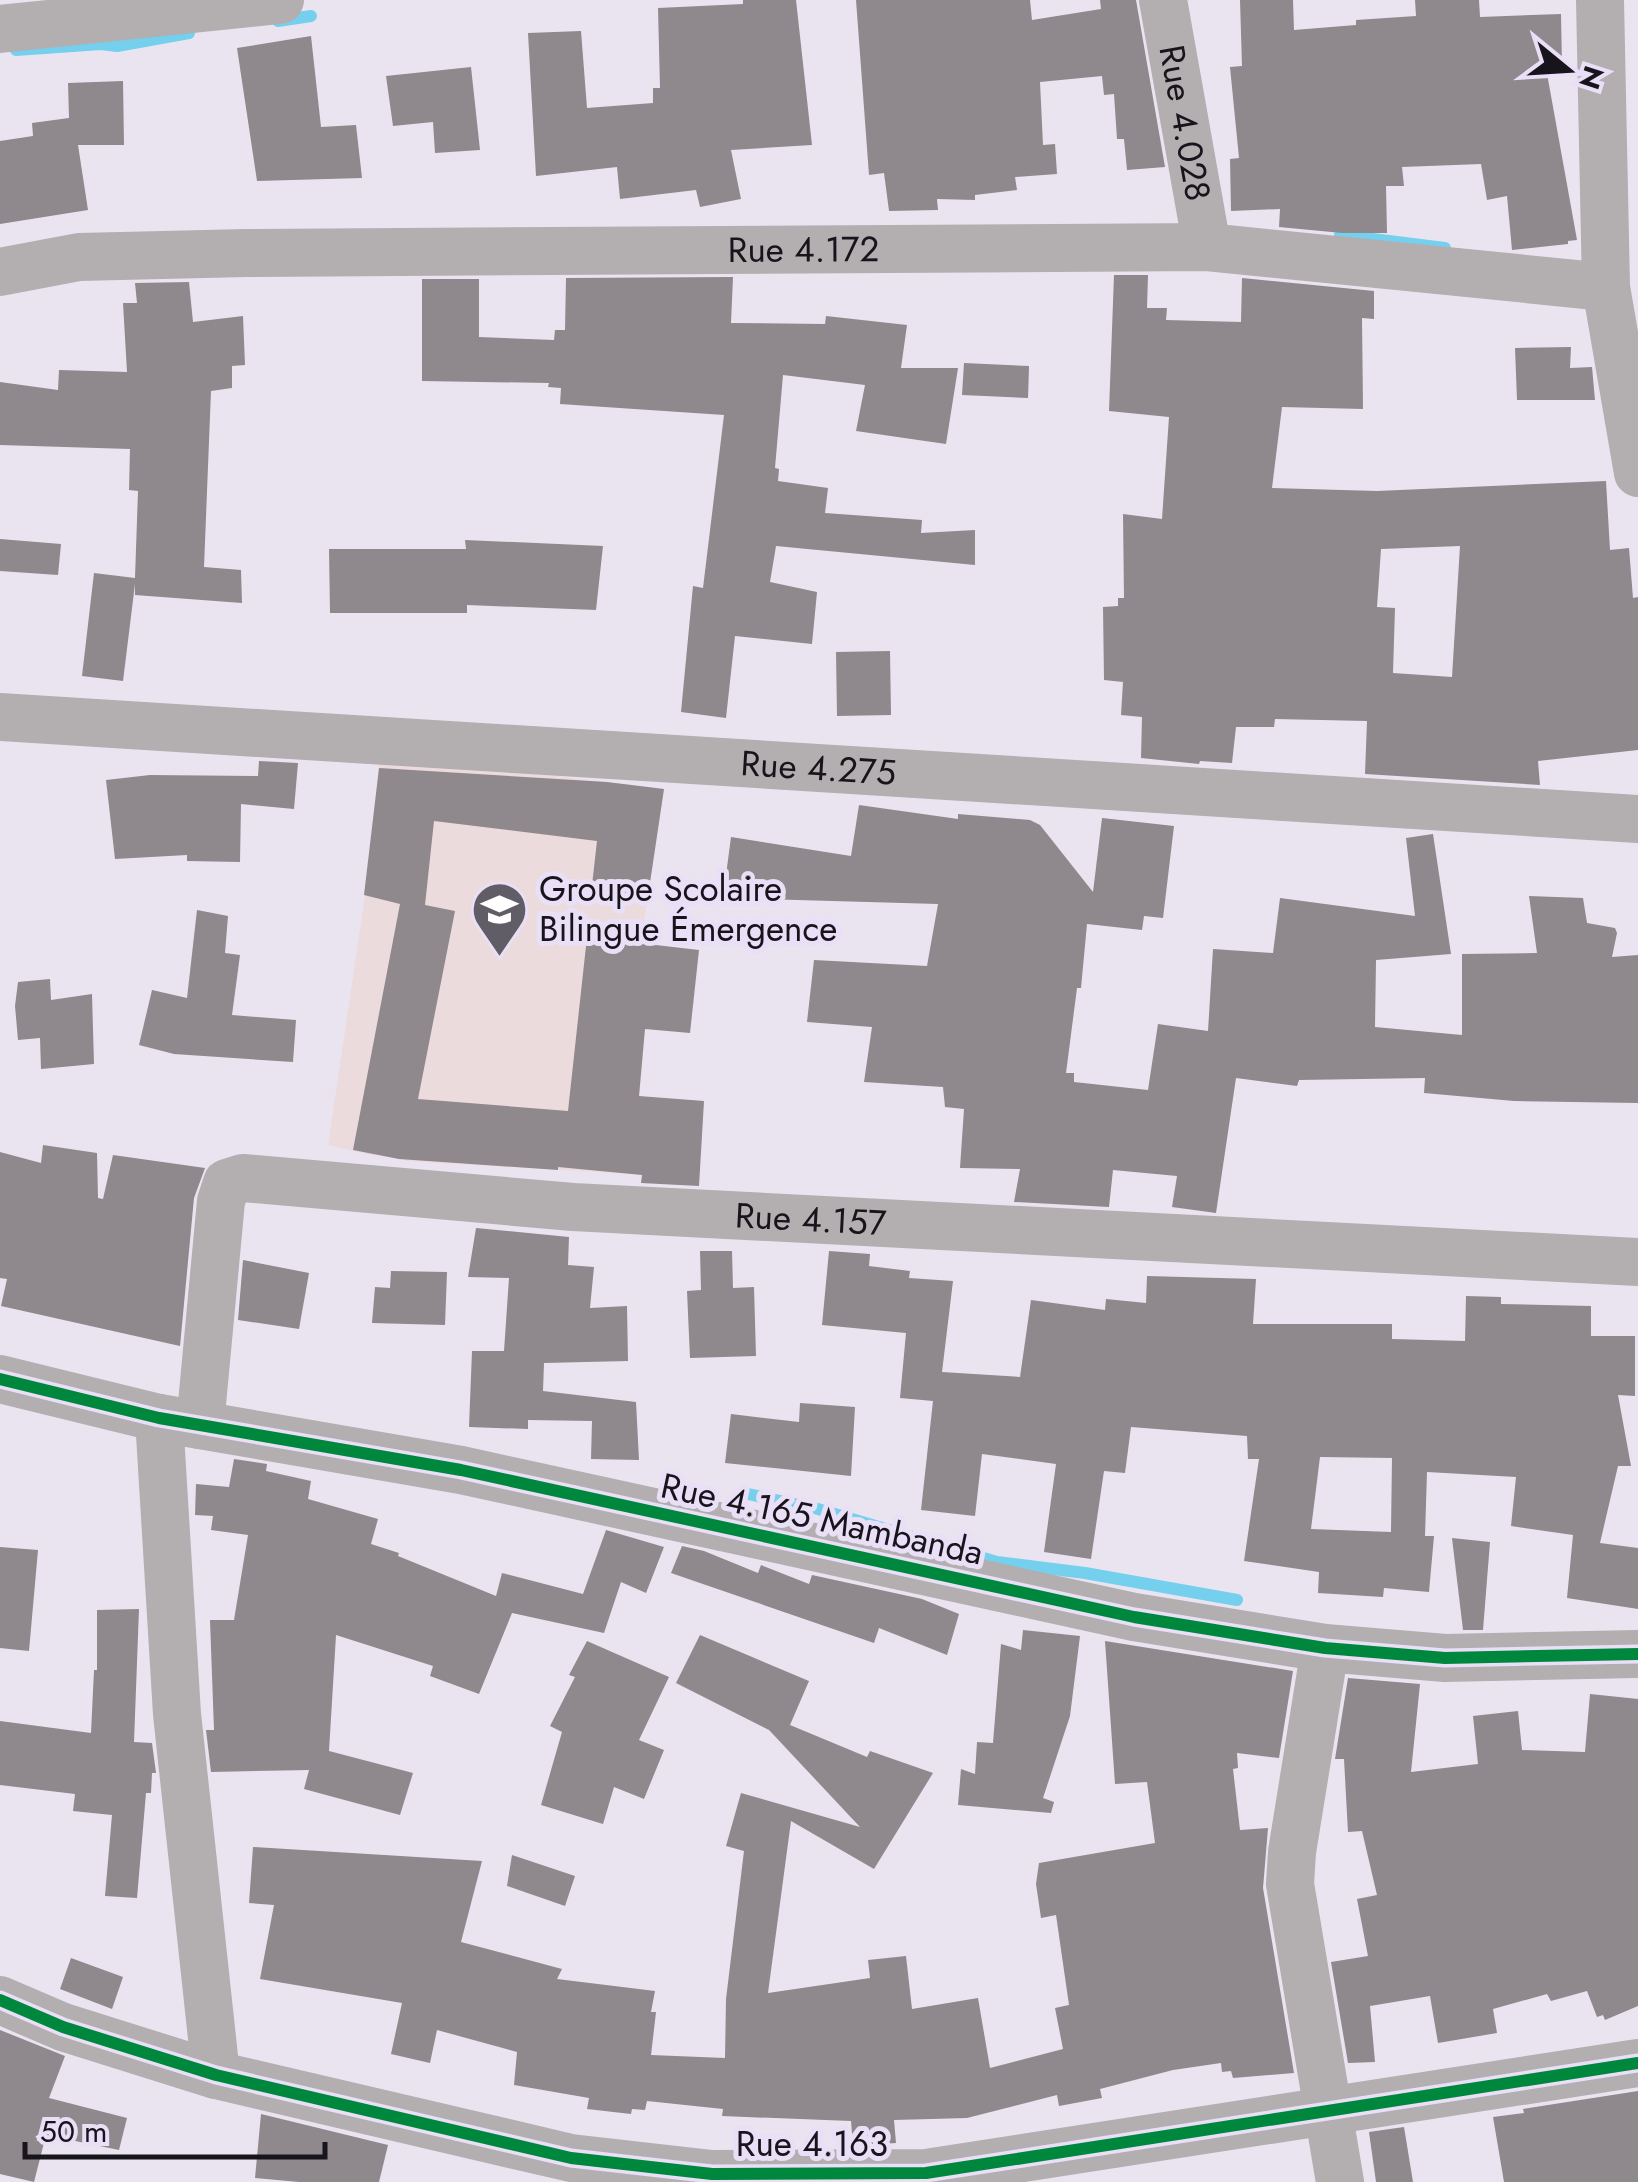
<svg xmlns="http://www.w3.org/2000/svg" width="1638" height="2182" font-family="Jost,sans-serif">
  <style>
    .education { fill: #ecdbdd }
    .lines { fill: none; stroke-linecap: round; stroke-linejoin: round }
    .stream { stroke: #74d0ed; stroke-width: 12 }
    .building { fill: #8f888c; fill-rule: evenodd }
    .street { stroke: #b3aeb0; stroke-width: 48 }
    .cycleway-casing { stroke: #e9dff6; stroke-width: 19 }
    .cycleway { stroke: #00873e; stroke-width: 12 }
    .labels { text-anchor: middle; stroke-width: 10; stroke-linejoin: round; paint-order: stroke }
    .street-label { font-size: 35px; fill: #17141b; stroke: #e9dff6 }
    .poi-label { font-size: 35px; fill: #17141b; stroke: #e9dff6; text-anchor: start }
  </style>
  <rect width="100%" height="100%" fill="#eae4f1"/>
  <polygon class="education" points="380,755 664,789 641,942 647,944 636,1054 643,1055 633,1174 406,1161 376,1151 375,1156 328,1145 368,875"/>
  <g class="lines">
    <g class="stream">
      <polyline points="278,21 311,16"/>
      <polyline points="16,50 101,44 117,46 189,33"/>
      <polyline points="1340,235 1445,248"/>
      <polyline points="743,1493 818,1509 997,1562 1085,1573 1237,1600"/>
    </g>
  </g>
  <g class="building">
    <polygon points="743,0 796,0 812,145 731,150 741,199 700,207 696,190 620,199 617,167 536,176 528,33 581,31 587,108 653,103 653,88 660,88 658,8 743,4"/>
    <polygon points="856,0 1030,0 1032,20 1101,9 1100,0 1136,0 1165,167 1127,170 1124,139 1117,139 1114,94 1104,95 1102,76 1040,82 1043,145 1055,144 1057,174 1015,177 1017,190 975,195 975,200 937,199 938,210 889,211 884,173 869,175"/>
    <polygon points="1240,0 1293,0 1294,30 1356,25 1356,20 1416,16 1415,0 1479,0 1480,17 1561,14 1562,67 1546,68 1577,240 1568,241 1568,244 1512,250 1507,196 1487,200 1481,164 1402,167 1404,186 1386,186 1387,233 1342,233 1279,227 1280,209 1231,211 1230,159 1239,158 1230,67 1242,66"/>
    <polygon points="311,36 321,127 356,125 362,178 257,181 237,48"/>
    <polygon points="471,67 480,150 435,153 433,122 393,126 386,76"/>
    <polygon points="123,81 124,145 78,145 88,210 0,224 0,141 33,136 32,123 69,118 68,83"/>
    <path d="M1114,275H1148L1147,308H1167L1166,320L1241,322L1242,278L1374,291V319L1362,318L1363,409L1282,407L1272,488L1377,491L1606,481L1610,550L1629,548L1633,598L1638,597V750L1538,761L1540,785L1365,774L1367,721L1275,719L1274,727H1236L1232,763L1200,761L1199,764L1141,758L1142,717L1121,715L1123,682L1104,680L1103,607L1118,606V598H1124L1123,514L1162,519L1169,417L1109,411ZM1460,546L1452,677L1393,673L1395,608L1377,607L1381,549Z"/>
    <polygon points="733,277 731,323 825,324 826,316 907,325 901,368 958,368 946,444 856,431 865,385 783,375 775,468 779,469 778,481 828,488 825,513 922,520 921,533 975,530 975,565 776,546 770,582 817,592 812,644 735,636 726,718 681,712 693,586 703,588 724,415 560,404 561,388 548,387 549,383 422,381 422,279 479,279 479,337 554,340 555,330 565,330 566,278"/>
    <polygon points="189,282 193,322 243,316 245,365 232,366 232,388 211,391 204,567 241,570 242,603 135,595 135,584 123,681 82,676 94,573 135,578 138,491 129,490 130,449 0,445 0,382 58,390 59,370 127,372 123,303 137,303 135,283"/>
    <polygon points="1571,347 1570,368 1592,367 1595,400 1517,400 1515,348"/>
    <polygon points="964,363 1029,366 1028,398 962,395"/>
    <polygon points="0,539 61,544 58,575 0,571"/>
    <polygon points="465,540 603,546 596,610 467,605 467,613 330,613 329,549 466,549"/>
    <polygon points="890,651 891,715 837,716 836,652"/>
    <polygon points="259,761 298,763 294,809 241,804 240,862 187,861 187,855 115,859 106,780 150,775 258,776"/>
    <polygon points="379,768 607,782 664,789 648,896 591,894 597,841 434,821 425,905 455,911 418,1099 568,1111 587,937 699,950 690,1033 645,1029 639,1096 704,1101 699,1186 641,1183 642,1175 558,1167 558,1170 399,1159 353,1150 400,904 364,895"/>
    <polygon points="859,805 958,819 958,814 1030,820 1040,825 1093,892 1102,818 1174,826 1163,918 1144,916 1142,930 1087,924 1081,988 1077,988 1066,1073 1074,1073 1074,1082 1148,1090 1158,1024 1208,1031 1213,949 1273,953 1280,898 1415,916 1406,838 1433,834 1451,954 1376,960 1375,1027 1462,1035 1462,954 1537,953 1529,896 1583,898 1587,923 1615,928 1617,933 1612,957 1638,955 1638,1103 1514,1101 1424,1093 1425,1078 1299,1080 1297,1086 1236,1078 1216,1213 1172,1207 1177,1176 1113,1170 1109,1207 1014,1202 1020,1169 960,1168 964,1109 945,1107 943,1087 864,1082 872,1027 807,1022 814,960 927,966 938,904 723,898 731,837 851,856"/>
    <polygon points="197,910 228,916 225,953 240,955 232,1015 296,1020 293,1062 174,1054 139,1045 152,990 187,998"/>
    <polygon points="50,979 51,1000 92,994 94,1064 41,1069 40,1038 18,1040 15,1006 18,982"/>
    <polygon points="43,1145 97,1153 98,1198 103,1199 113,1155 205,1168 194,1198 180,1346 1,1306 7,1279 0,1278 0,1152 41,1163"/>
    <polygon points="476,1228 569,1237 568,1265 594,1267 590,1308 627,1306 628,1361 544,1363 543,1391 636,1402 639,1460 591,1459 592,1421 528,1420 528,1429 469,1427 472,1351 504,1351 509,1278 468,1277"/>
    <polygon points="700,1251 732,1251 733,1288 754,1287 756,1356 690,1358 687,1291 701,1290"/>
    <path d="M829,1251L870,1254L869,1266L910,1271L909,1278L953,1281L942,1372L1020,1377L1031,1300L1105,1310L1106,1299L1146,1303L1147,1276L1256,1279L1253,1324H1392V1339L1465,1341L1466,1296L1501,1297V1304L1591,1306V1336H1635V1396L1618,1395L1631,1466H1618L1600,1543L1638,1548V1609L1567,1598L1573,1535L1511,1526L1516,1477L1427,1472L1425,1536H1434L1429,1592L1384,1588L1383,1597L1318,1593L1319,1572L1244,1561L1259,1459H1248L1247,1436L1131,1427L1125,1473L1104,1471L1091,1559L1044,1552L1056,1464L982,1454L975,1516L921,1510L933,1401L900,1398L906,1333L822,1325ZM1320,1457L1392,1458L1391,1532L1311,1529Z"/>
    <polygon points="243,1260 309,1273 299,1329 238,1320"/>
    <polygon points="391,1271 447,1272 445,1325 372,1323 375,1287 390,1288"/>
    <polygon points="800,1403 855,1407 851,1476 725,1463 731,1414 799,1422"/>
    <polygon points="234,1459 267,1464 266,1471 311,1481 308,1499 378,1519 371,1544 399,1553 398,1556 496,1596 502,1573 583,1594 606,1530 664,1547 646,1593 621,1582 604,1633 512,1613 479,1694 430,1676 433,1666 336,1635 329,1751 413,1773 400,1815 304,1789 309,1770 211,1772 206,1730 214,1730 210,1620 234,1620 248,1535 211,1530 213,1516 195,1515 196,1484 229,1487"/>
    <polygon points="1452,1538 1490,1542 1483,1630 1463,1630"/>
    <polygon points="682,1546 704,1551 758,1573 761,1565 809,1584 812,1575 922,1599 959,1614 947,1655 879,1628 874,1643 671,1573"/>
    <polygon points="0,1547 38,1550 29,1651 0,1648"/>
    <polygon points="139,1609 134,1742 152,1743 156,1773 152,1773 151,1793 146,1793 137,1898 105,1896 112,1815 73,1811 75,1794 0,1785 0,1721 91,1733 94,1670 97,1670 97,1610"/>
    <polygon points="1023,1630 1080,1636 1070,1716 1043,1798 1054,1802 1051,1813 958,1805 961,1769 975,1774 977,1742 993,1743 1001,1644 1021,1650"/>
    <polygon points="700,1635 809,1681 790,1725 867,1757 870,1751 933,1773 874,1869 791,1821 768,1993 870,1978 868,1960 906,1956 912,2009 978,1998 990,2068 1063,2049 1055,2008 1069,2005 1056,1915 1041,1918 1036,1884 1039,1863 1155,1843 1147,1782 1115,1784 1105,1641 1293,1671 1279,1758 1237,1753 1238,1768 1233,1769 1240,1830 1268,1828 1263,1888 1294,2073 1233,2078 1231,2071 1222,2072 1221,2063 1173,2070 1100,2089 1102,2098 1059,2106 1057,2095 967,2118 894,2120 896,2143 853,2146 851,2121 722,2116 723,2109 647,2101 645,2110 632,2109 631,2114 587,2109 589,2098 514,2085 517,2052 437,2030 430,2063 391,2054 402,2003 260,1979 274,1905 249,1903 253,1847 482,1861 461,1942 562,1969 557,1979 655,1991 651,2012 656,2012 651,2055 725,2058 726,1999 744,1851 726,1846 741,1793 860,1827 769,1730 676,1683"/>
    <polygon points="587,1641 669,1677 639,1740 664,1750 644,1799 614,1787 603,1824 541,1805 562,1732 550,1726 575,1677 569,1675"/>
    <polygon points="1348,1678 1420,1684 1411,1772 1478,1764 1473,1716 1518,1711 1522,1750 1585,1752 1590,1694 1638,1699 1638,2006 1605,2020 1603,2015 1597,2017 1587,1991 1551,2001 1547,1994 1493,2009 1497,2033 1438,2043 1430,1996 1370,2006 1375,2062 1348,2063 1331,1962 1368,1956 1357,1899 1377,1895 1362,1831 1348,1832 1344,1759 1335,1759"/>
    <polygon points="512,1855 575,1876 565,1906 507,1886"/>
    <polygon points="71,1958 123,1977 112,2009 60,1989"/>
    <polygon points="0,2030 65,2056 49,2098 127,2118 119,2150 46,2135 34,2182 0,2174"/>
    <polygon points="1638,2091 1638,2182 1504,2182 1493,2117 1524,2113 1523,2109"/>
    <polygon points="261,2114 388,2145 379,2182 299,2182 255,2178"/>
    <polygon points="1404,2127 1413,2182 1376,2182 1369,2132"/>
  </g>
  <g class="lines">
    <g class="street">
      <path id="s1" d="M1163,0L1207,247"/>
      <polyline points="1600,0 1606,287 1638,473"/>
      <polyline points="0,29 280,0"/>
      <path id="s2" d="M0,272L79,257L246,253L1207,247L1606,287"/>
      <path id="s3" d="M0,717L1638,819"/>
      <polyline points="0,1379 159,1418 461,1470 1134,1617 1325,1648 1445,1658 1638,1654"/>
      <polyline points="159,1418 177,1714 216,2075"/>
      <path id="s4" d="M200,1425L221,1201L227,1183L243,1178L573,1207L1638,1262"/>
      <polyline points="1325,1648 1292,1852 1290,1884 1340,2182"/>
      <polyline points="0,2000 63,2027 216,2075 571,2158 712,2174 926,2173 1638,2063"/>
    </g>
    <defs>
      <g id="cycleway">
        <polyline points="0,1379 159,1418 461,1470 1134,1617 1325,1648 1445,1658 1638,1654"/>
        <polyline points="0,2000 63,2027 216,2075 571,2158 712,2174 926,2173 1638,2063"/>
      </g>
    </defs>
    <use href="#cycleway" class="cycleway-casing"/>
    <use href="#cycleway" class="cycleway"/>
  </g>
  <defs>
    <symbol id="school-pin" viewBox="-11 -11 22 30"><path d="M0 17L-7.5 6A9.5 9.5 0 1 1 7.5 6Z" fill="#615d66" stroke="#e9dff6"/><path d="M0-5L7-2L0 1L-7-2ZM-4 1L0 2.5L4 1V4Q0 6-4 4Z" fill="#fff"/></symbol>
  </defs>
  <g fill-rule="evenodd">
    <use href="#school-pin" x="468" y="878" width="63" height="86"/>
  </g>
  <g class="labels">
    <g class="street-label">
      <text dy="12" stroke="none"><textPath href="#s1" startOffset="125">Rue 4.028</textPath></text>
      <text dy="12" stroke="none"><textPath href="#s2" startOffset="805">Rue 4.172</textPath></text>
      <text dy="12" stroke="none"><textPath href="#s3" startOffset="820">Rue 4.275</textPath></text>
      <text dy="12" stroke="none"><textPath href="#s4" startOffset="830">Rue 4.157</textPath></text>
      <text transform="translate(822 1519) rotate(12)" y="12">Rue 4.165 Mambanda</text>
      <text x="812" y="2156">Rue 4.163</text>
    </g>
    <g class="poi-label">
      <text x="539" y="901">Groupe Scolaire<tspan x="539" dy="40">Bilingue Émergence</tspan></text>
    </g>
  </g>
  <g transform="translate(1568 70) rotate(108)" stroke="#e9dff6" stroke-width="8" paint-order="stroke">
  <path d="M0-8L18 38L0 25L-18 38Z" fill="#17141b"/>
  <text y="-15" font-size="28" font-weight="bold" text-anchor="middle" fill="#17141b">N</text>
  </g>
  <path d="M25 2142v15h300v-15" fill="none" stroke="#17141b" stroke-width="5"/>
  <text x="40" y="2142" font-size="30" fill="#17141b" stroke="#e9dff6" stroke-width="8" paint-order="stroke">50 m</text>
</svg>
